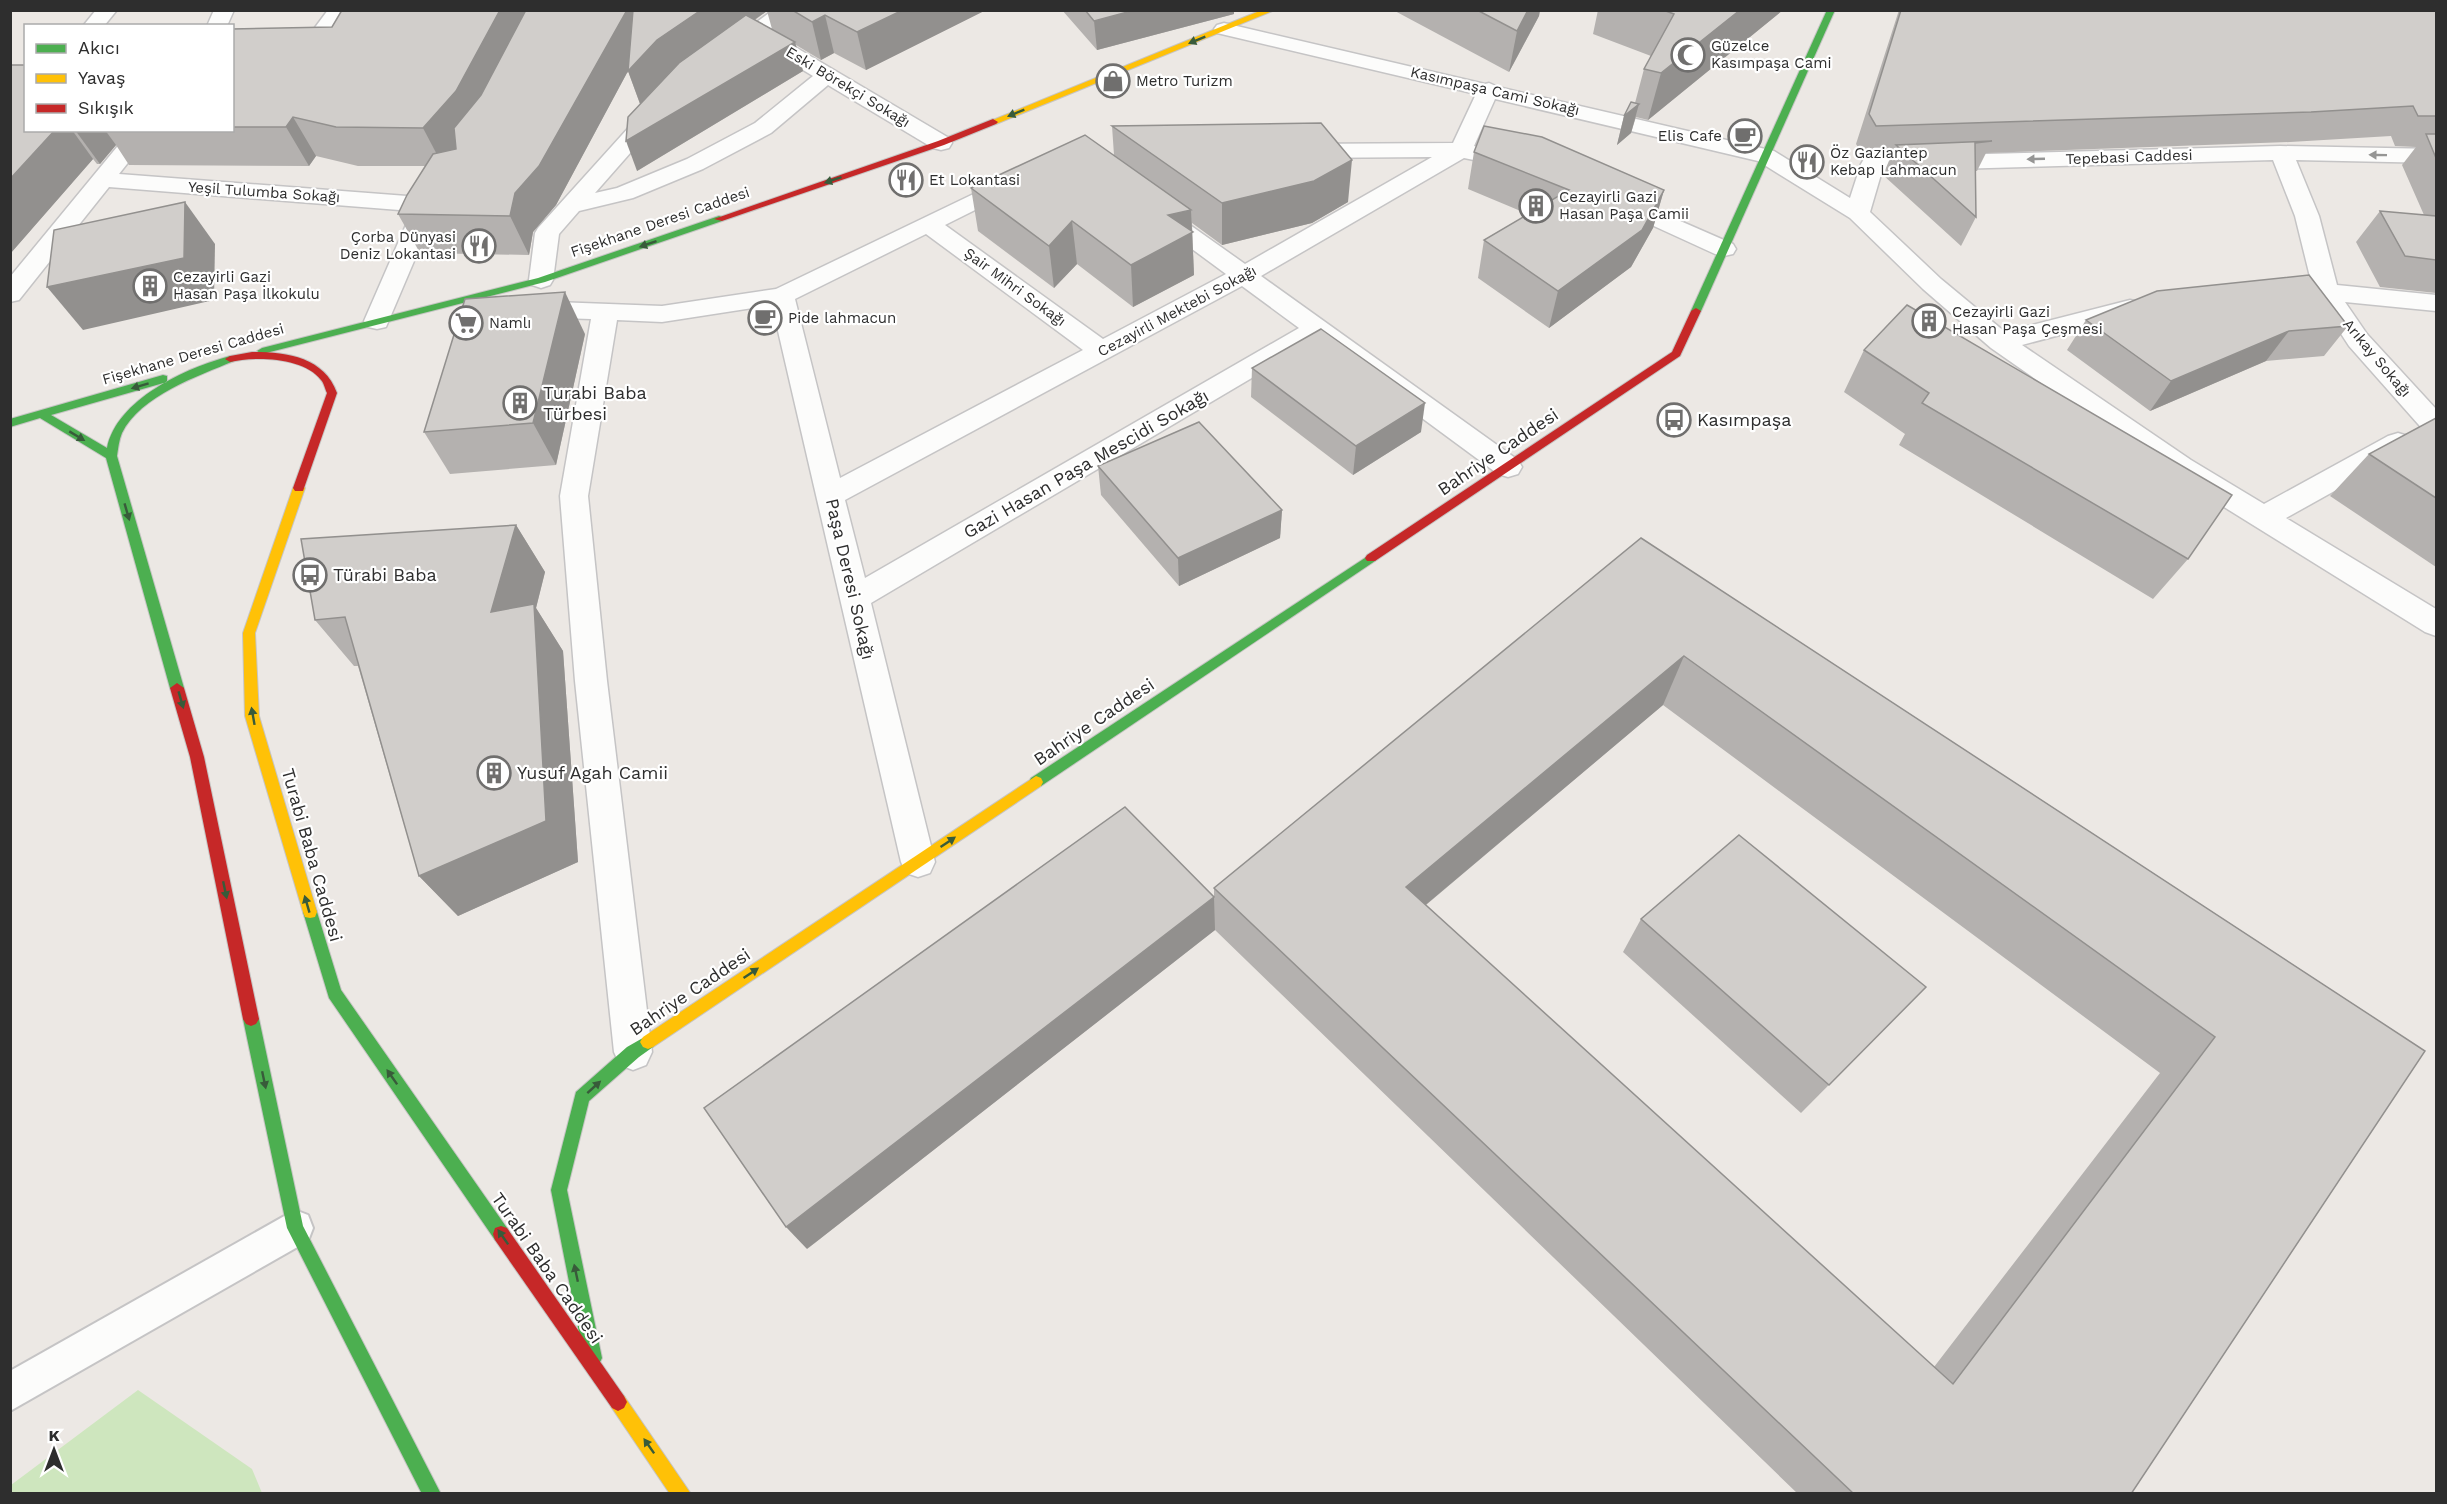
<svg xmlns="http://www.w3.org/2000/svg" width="2447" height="1504" font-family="'Work Sans',sans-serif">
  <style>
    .green { fill: #cee6be }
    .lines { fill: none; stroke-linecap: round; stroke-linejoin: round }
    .lane-casing { stroke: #c5c4c5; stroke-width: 4 }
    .street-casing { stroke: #c5c4c5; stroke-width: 3 }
    .fast-casing { stroke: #c6c5c4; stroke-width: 2 }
    .slow-casing { stroke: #c6c5c4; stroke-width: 2 }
    .jam-casing { stroke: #c6c5c4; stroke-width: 2 }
    .lane { fill: #fcfcfb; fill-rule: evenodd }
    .street { fill: #fcfcfb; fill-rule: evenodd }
    .fast { fill: #4caf50; fill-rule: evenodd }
    .slow { fill: #ffc107; fill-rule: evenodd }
    .jam { fill: #c62828; fill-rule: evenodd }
    .wall { fill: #b4b1af; fill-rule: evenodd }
    .shaded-wall { fill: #92908e }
    .building { fill: #d1cecb; stroke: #92908e; stroke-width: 1.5; fill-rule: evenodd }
    .oneway { fill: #385b3a }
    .oneway2 { fill: #959594 }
    .labels { text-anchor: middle; stroke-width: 4.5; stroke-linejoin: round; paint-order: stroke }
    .far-poi-label { font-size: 15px; fill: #2e2e2e; stroke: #fff; text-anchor: start }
    .far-street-label { font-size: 15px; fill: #2e2e2e; stroke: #fff }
    .poi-label { font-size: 18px; fill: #2e2e2e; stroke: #fff; text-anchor: start }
    .street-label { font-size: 18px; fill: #2e2e2e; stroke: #fff }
  </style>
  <rect width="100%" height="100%" fill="#ece8e4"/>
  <polygon class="green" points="138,1390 252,1469 262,1493 11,1493 11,1485"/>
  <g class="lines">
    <defs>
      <polygon id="lane" points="295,1210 308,1215 313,1228 308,1241 10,1411 10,1371"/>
      <g id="street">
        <polygon points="96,10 117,10 104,26 83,26"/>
        <polygon points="214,10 234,10 227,26 207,26"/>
        <polygon points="328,10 349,10 312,59 232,61 232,49 299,49"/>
        <path d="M773,10H800L768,31L949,138L952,143L949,148L941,150L933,148L828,85L771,133L703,169L633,198L579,211L559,234L553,280L550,285L541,288L532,285L529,280L535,233L538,228L649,105L657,103L665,105L668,110L595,193L617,188L687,159L755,123L813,76L755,41C744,49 736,58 722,54L719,50Z"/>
        <path d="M1224,23L1485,84L1489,83L1498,87L1774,151L1850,198L1861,164L1864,159L1872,157L2280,146L2436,149V163L2296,160L2319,216L2337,285L2436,295V311L2345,302L2367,334L2436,409V435L2426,433L2349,346L2319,300L2277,304L2268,302L2264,296L2268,290L2312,285L2295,216L2273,160L1882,171L1870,212L1941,279L2005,332L2130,300L2139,302L2143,308L2139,314L2022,345L2191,460L2264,504L2388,436L2398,433L2408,436L2412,443L2408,450L2286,518L2436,609V636L2425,632L2171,474L1991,348L1923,289L1850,218L1758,161L1495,99L1474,146L1526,157L1529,162L1526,167L1518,169L1464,158L1261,276L1518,460L1522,467L1518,474L1508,477L1498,474L1316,340L871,603L935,862L930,873L918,877L906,873L901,862L772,305L662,322L617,320L588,496L607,681L652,1052L646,1065L633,1070L620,1065L614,1052L575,681L560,496L591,319L529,317L520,315L516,309L520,303L529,301L662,306L776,289L1013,175L1021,177L1025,182L1021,187L945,225L1103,339L1226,274L1150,218L1146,213L1150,208L1158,206L1166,208L1245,264L1432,157L1298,158L1290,156L1287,151L1290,146L1298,144L1453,143L1476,94L1217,33L1214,29L1217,25ZM926,234L1083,350L840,478L795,299ZM1242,286L1299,328L865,578L845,500Z"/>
        <path d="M131,130H154L119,174L420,197C425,191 432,192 439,194L443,199L437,207L386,327L377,329L368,327L364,321L412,211L109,187L19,300L10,302V277Z"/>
        <polygon points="1616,193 1733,244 1736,249 1733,254 1724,256 1715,254 1608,205 1604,200 1608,195"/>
      </g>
      <g id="fast">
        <polygon points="1827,10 1835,10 1701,311 1696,314 1692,313 1691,311"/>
        <polygon points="719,216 722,217 722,221 545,282 262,354 257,351 262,348 538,278"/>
        <path d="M230,356L234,357V361C198,376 140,396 122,433C119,440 118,449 117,456L184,688L177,693L170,688L106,458L40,418L10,427V419L163,375L167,376V382L51,415L107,448C117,399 186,368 230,356Z"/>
        <polygon points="1371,554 1377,558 1375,561 1041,786 1031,786 1029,782 1031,778"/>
        <polygon points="310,906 315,907 317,912 341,990 507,1228 509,1234 507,1240 501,1242 495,1240 329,998 303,912 305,907"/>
        <polygon points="251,1012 256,1014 259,1019 303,1226 441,1494 422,1494 287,1228 243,1019 246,1014"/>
        <polygon points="648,1035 653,1037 656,1042 653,1047 639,1057 589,1101 567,1190 602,1358 599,1364 593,1367 587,1364 584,1358 551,1190 576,1092 627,1047"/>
      </g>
      <g id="slow">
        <polygon points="1262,10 1275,10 996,124 988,122"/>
        <polygon points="299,484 305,488 255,633 259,716 317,912 315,917 310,918 305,917 303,912 245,716 243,633 293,488"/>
        <polygon points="1036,776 1041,778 1043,782 1041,786 653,1047 648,1049 643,1047 640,1042 643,1037"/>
        <polygon points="618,1393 624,1396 691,1494 670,1494 612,1408 609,1402 612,1396"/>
      </g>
      <g id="jam">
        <polygon points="993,119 998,122 996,124 944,145 722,221 714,219 938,141"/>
        <polygon points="1696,308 1701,311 1680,356 1375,561 1367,561 1365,558 1367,555 1672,352 1691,311"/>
        <path d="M252,352C287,352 324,357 337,393L303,491H295L293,488L327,393C325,389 324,383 321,380C304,357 254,356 230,362L225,359L230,356Z"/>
        <polygon points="177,683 184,688 204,757 259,1019 256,1024 251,1026 246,1024 243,1019 190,757 170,688"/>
        <polygon points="501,1226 507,1228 624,1396 627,1402 624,1408 618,1411 612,1408 495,1240 493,1234 495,1228"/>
      </g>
    </defs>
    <use href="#lane" class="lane-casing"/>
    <use href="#street" class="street-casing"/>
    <use href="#fast" class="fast-casing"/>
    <use href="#slow" class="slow-casing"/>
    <use href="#jam" class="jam-casing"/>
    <use href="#lane" class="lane"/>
    <use href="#street" class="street"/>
    <use href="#fast" class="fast"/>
    <use href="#slow" class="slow"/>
    <use href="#jam" class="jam"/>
  </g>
  <g class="wall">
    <path d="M342,10H986L866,70L834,53L821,60L796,45L803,71L637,171L640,104L628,71L556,205L533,232L529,255L420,253L398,214L426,166H358L316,156L309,166L129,165L116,145L100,164H97L93,159L10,254V65L26,130H232V29L332,27ZM767,11L772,29L755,20Z"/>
    <polygon points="1062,10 1234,10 1234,14 1097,50"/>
    <polygon points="1393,10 1540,10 1539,16 1509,72"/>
    <polygon points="1598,10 1783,10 1648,120 1636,117 1631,133 1617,145 1624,116 1635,103 1644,69 1651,56 1593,34"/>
    <polygon points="1899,10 2436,10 2436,293 2380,287 2356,242 2380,211 2424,215 2402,165 2416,147 2395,146 2391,136 2290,142 1986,153 1977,171 1976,171 1976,217 1961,246 1883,175 1891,156 1864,157 1856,144"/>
    <polygon points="1112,126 1348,202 1312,223 1222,245 1192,223 1194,275 1133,307 1077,264 1054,288 978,231 971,188 1114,155"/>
    <polygon points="1474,152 1664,190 1653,228 1631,267 1549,328 1478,278 1484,240 1528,214 1468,189"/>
    <polygon points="2086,320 2348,326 2324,356 2266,361 2150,411 2067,350"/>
    <polygon points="585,334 556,465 450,474 424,432"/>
    <polygon points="1864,350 2188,559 2153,599 1899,445 1905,434 1844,392"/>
    <polygon points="1252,368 1421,432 1353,475 1251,397"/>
    <polygon points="2436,418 2436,567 2330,496 2369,454"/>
    <polygon points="1098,466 1282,510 1280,538 1179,586 1101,495"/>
    <polygon points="516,525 545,572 536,608 563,651 578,862 458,916 419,876 358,666 354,666 315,620"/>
    <path d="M1641,538L2425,1051L2131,1494H1798L1215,930L807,1249L1214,897V888ZM1663,705L2160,1073L1934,1367L1426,905Z"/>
    <polygon points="1641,919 1926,987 1801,1113 1623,952"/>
  </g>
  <g class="shaded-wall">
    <polygon points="500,10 536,10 474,130 443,166 423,128"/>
    <polygon points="627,10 639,10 657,40 701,10 767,10 767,11 670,78 642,109 628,71 556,205 533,232 529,255 510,216 515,193"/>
    <polygon points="903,10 986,10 866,70 857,32"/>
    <polygon points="1135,10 1234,10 1234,14 1097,50 1094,21"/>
    <polygon points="1528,10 1540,10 1539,16 1509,72 1517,31"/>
    <polygon points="1740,10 1783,10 1648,120 1661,73"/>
    <polygon points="825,15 834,53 821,60 812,22"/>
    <polygon points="795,42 803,71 637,171 626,141"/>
    <polygon points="1639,104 1631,133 1617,145 1624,116"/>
    <polygon points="293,117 316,156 309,166 286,127"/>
    <polygon points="55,130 72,130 93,159 10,254 10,179"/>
    <polygon points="75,130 105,130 116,145 100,164"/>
    <polygon points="1352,160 1348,202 1312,223 1222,245 1222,203"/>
    <polygon points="1664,190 1653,228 1631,267 1549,328 1558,291"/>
    <polygon points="185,202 215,244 214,300 83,330 47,287"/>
    <polygon points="1191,210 1194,275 1133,307 1131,265 1168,215"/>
    <polygon points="1072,221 1077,264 1054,288 1049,246"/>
    <polygon points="565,292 585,334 556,465 533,423"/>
    <polygon points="2289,331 2266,361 2150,411 2171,381"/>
    <polygon points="1425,403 1421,432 1353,475 1356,446"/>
    <polygon points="1282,510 1280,538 1179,586 1178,558"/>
    <polygon points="516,525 545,572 536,608 563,651 578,862 458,916 419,876 491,612"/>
    <polygon points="1684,656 1663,705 1397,929 1406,887"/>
    <polygon points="1214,897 1215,930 807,1249 786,1227"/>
  </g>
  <g class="building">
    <polygon points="342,10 500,10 456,91 423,128 336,127 293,117 286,127 232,127 232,29 332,27"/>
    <polygon points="526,10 627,10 539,166 515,193 510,216 398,214 407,195 433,154 456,149 454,128 481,95"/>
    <polygon points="633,10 701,10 657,40 628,71"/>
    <polygon points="792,10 903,10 857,32 825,15 812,22"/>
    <polygon points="1085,10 1135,10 1094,21"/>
    <polygon points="1477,10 1528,10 1517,31"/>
    <polygon points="1663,10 1740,10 1661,73 1644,69 1674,14"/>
    <polygon points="1901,10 2436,10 2436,116 2418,116 2413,106 2311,112 1876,126 1869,114"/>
    <polygon points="746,15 795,42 626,141 628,117 679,63"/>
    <polygon points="10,65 26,65 26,130 55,130 10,179"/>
    <polygon points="1631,102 1639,104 1624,116"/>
    <polygon points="1321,123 1352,160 1314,181 1222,203 1112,126"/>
    <polygon points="1484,126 1542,137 1664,190 1642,230 1558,291 1484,240 1569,190 1474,152"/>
    <polygon points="2426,134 2436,134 2436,158"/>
    <polygon points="1085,135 1191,210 1168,215 1193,232 1131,265 1072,221 1049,246 971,188"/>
    <polygon points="1992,141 1975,143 1976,217 1896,145"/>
    <polygon points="185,202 184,258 47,287 54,230"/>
    <polygon points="2380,211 2436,216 2436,260 2405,256"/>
    <polygon points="2309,275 2348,326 2289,331 2171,381 2086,320 2157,291"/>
    <polygon points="565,292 533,423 424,432 465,299"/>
    <polygon points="1907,305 2232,495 2188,559 1922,403 1929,393 1864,350"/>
    <polygon points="1321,329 1425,403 1356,446 1252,368"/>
    <polygon points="2436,418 2436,498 2369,454"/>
    <polygon points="1199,422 1282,510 1178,558 1098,466"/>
    <polygon points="516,525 491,612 534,604 546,821 419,876 345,617 315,620 301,539"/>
    <path d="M1641,538L2425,1051L2131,1494H1854L1214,888ZM1684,656L2215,1037L1953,1384L1406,887Z"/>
    <polygon points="1125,807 1214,897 786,1227 704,1108"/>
    <polygon points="1739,835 1926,987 1829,1085 1641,919"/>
  </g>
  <defs><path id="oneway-solid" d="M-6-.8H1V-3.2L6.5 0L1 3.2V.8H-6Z" transform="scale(1.5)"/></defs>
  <g class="oneway">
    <use href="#oneway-solid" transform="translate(1197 40) rotate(158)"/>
    <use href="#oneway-solid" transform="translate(1016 113) rotate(158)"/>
    <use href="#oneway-solid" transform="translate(833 180) rotate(161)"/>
    <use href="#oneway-solid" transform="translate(648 244) rotate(161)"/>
    <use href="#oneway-solid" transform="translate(140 386) rotate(163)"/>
    <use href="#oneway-solid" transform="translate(77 436) rotate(31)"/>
    <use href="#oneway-solid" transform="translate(127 512) rotate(74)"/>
    <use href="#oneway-solid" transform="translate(181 700) rotate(74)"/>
    <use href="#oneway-solid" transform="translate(253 716) rotate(-100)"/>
    <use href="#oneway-solid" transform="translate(948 842) rotate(-34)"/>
    <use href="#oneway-solid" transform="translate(225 890) rotate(78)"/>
    <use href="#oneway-solid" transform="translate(307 904) rotate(-106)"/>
    <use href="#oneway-solid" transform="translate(751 973) rotate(-34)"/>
    <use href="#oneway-solid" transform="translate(392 1077) rotate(-125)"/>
    <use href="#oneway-solid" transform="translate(264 1080) rotate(78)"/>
    <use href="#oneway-solid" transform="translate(594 1087) rotate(-42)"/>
    <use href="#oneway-solid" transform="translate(503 1237) rotate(-125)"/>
    <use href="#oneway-solid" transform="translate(576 1273) rotate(-102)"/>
    <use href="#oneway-solid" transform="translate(649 1446) rotate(-125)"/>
  </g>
  <g class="oneway2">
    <use href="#oneway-solid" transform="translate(2378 155) rotate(-179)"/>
    <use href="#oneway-solid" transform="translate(2036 159) rotate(178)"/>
  </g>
  <defs>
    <symbol id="mosque-ring" viewBox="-11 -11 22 22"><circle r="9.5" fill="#fff" stroke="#706f6e" stroke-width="1.5"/><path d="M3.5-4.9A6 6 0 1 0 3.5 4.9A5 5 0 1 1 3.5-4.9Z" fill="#706f6e"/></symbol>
    <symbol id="shop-ring" viewBox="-11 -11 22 22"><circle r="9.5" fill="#fff" stroke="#706f6e" stroke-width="1.5"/><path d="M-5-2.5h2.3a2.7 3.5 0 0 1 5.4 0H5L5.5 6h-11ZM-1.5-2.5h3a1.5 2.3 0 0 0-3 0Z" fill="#706f6e"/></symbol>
    <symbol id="cafe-ring" viewBox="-11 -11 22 22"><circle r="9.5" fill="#fff" stroke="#706f6e" stroke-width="1.5"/><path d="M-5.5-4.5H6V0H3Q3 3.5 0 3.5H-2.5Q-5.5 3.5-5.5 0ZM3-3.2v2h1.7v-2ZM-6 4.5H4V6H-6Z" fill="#706f6e"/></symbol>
    <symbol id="restaurant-ring" viewBox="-11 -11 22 22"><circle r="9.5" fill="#fff" stroke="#706f6e" stroke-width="1.5"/><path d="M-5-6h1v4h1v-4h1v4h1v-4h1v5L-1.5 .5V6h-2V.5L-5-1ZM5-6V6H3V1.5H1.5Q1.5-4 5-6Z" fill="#706f6e"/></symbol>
    <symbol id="building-ring" viewBox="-11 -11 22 22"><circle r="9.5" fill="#fff" stroke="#706f6e" stroke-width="1.5"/><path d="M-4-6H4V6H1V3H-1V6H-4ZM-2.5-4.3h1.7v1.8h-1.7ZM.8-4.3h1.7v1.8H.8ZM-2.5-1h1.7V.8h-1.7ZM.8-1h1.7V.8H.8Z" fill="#706f6e"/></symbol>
    <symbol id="supermarket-ring" viewBox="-11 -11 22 22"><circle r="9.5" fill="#fff" stroke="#706f6e" stroke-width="1.5"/><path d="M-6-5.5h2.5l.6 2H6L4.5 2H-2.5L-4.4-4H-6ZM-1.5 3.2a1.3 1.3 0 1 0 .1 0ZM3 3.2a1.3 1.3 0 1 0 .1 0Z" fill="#706f6e"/></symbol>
    <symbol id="bus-ring" viewBox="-11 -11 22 22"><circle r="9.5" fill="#fff" stroke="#706f6e" stroke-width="1.5"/><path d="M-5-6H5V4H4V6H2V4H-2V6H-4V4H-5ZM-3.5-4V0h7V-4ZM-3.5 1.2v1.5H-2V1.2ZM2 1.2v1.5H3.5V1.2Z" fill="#706f6e"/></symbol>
  </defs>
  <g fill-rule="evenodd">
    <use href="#mosque-ring" x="1669" y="36" width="38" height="38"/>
    <use href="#shop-ring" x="1094" y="62" width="38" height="38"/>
    <use href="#cafe-ring" x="1726" y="117" width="38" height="38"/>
    <use href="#restaurant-ring" x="1788" y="143" width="38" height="38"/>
    <use href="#restaurant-ring" x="887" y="161" width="38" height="38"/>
    <use href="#building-ring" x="1517" y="187" width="38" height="38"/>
    <use href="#restaurant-ring" x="460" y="227" width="38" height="38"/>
    <use href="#building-ring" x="131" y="267" width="38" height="38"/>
    <use href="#cafe-ring" x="746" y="299" width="38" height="38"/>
    <use href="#building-ring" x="1910" y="302" width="38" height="38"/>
    <use href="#supermarket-ring" x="447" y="304" width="38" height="38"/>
    <use href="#building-ring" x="501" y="384" width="38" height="38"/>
    <use href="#bus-ring" x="1655" y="401" width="38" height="38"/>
    <use href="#bus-ring" x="291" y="556" width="38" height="38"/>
    <use href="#building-ring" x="475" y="754" width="38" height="38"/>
  </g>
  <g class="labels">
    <g class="far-poi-label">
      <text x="1711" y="51">Güzelce<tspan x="1711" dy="17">Kasımpaşa Cami</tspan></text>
      <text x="1136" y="86">Metro Turizm</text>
      <text x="1722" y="141" text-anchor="end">Elis Cafe</text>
      <text x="1830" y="158">Öz Gaziantep<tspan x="1830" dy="17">Kebap Lahmacun</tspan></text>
      <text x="929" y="185">Et Lokantasi</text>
      <text x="1559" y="202">Cezayirli Gazi<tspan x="1559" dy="17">Hasan Paşa Camii</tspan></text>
      <text x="456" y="242" text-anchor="end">Çorba Dünyasi<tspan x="456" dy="17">Deniz Lokantasi</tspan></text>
      <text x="173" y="282">Cezayirli Gazi<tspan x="173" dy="17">Hasan Paşa İlkokulu</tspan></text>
      <text x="1952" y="317">Cezayirli Gazi<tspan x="1952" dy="17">Hasan Paşa Çeşmesi</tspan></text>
      <text x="788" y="323">Pide lahmacun</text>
      <text x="489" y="328">Namlı</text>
    </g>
    <g class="far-street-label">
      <text transform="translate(848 87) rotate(31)" y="5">Eski Börekçi Sokağı</text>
      <text transform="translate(1495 91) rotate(13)" y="5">Kasımpaşa Cami Sokağı</text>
      <text transform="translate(2129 157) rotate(-2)" y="5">Tepebasi Caddesi</text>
      <text transform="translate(264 192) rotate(4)" y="5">Yeşil Tulumba Sokağı</text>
      <text transform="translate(660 222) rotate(-19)" y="5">Fişekhane Deresi Caddesi</text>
      <text transform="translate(1015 287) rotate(36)" y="5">Şair Mihri Sokağı</text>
      <text transform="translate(1177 311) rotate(-28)" y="5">Cezayirli Mektebi Sokağı</text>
      <text transform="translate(193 354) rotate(-16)" y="5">Fişekhane Deresi Caddesi</text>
      <text transform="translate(2377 358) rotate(50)" y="5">Arıkay Sokağı</text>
    </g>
    <g class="poi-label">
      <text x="543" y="399">Turabi Baba<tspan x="543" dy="21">Türbesi</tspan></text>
      <text x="1697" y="426">Kasımpaşa</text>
      <text x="333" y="581">Türabi Baba</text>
      <text x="517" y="779">Yusuf Agah Camii</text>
    </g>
    <g class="street-label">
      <text transform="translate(1498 452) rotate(-34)" y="6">Bahriye Caddesi</text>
      <text transform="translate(1086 464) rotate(-30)" y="6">Gazi Hasan Paşa Mescidi Sokağı</text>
      <text transform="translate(850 579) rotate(77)" y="6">Paşa Deresi Sokağı</text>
      <text transform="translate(1094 722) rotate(-34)" y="6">Bahriye Caddesi</text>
      <text transform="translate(312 855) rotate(74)" y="6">Turabi Baba Caddesi</text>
      <text transform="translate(690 992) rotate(-34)" y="6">Bahriye Caddesi</text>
      <text transform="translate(547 1268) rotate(55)" y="6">Turabi Baba Caddesi</text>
    </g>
  </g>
  <rect width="2447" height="1504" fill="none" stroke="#2e2e2e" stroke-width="24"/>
  <rect x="24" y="24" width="210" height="108" fill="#ffffff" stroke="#ababab" stroke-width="1.5"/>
  <rect x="36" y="44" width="30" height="9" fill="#4caf50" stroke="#ababab" stroke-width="1.5"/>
  <text x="78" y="54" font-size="18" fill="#2e2e2e">Akıcı</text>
  <rect x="36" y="74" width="30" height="9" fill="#ffc107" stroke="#ababab" stroke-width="1.5"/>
  <text x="78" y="84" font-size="18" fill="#2e2e2e">Yavaş</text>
  <rect x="36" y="104" width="30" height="9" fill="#c62828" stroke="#ababab" stroke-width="1.5"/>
  <text x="78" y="114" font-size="18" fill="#2e2e2e">Sıkışık</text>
  <g transform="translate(54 1450)" stroke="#ffffff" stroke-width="4.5" paint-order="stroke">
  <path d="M0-4.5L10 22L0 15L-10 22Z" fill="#2e2e2e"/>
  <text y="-9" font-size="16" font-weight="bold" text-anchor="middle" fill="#2e2e2e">K</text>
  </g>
</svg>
